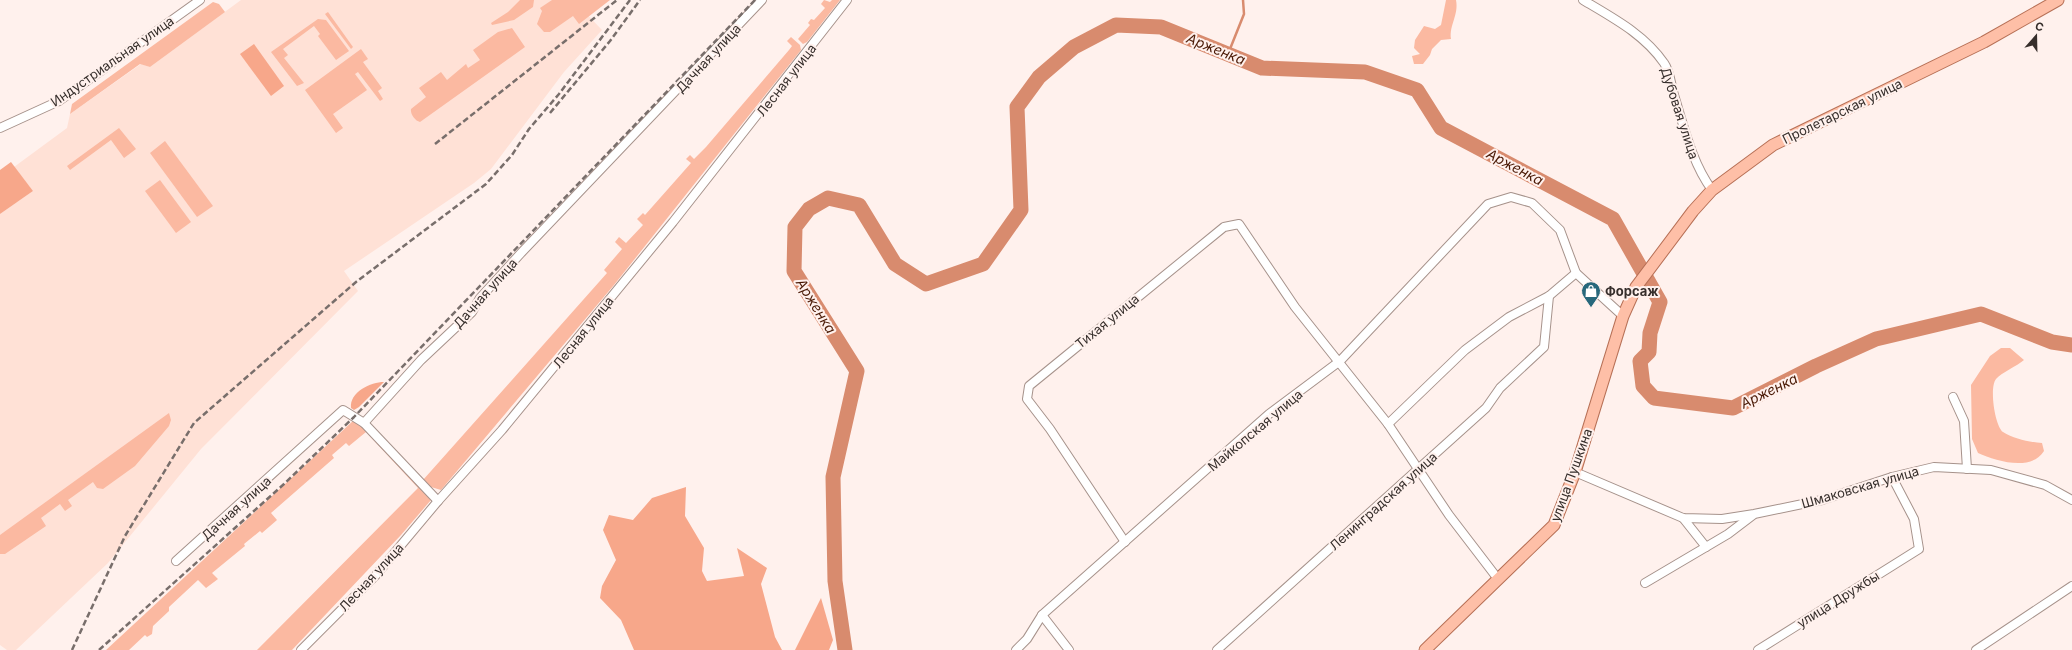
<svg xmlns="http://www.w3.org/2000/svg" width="2072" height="650" font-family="Inter,sans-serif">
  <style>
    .built { fill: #ffe1d6 }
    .green { fill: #fbb9a1 }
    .forest { fill: #f7a78a }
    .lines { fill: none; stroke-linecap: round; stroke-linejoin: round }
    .stream { stroke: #d88b6e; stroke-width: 2.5 }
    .river { stroke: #d88b6e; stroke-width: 15 }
    .minor-casing { stroke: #a6928b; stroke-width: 10 }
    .major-casing { stroke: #b77056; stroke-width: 13 }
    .minor { stroke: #fff; stroke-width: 8 }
    .major { stroke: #febfa7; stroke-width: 11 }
    .rail { stroke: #786e6b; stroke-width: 2.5; stroke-dasharray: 6 3; stroke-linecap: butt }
    .labels { text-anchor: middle; stroke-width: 4; stroke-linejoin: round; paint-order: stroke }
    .street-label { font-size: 13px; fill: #362e2b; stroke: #fff1ed }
    .poi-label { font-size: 13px; font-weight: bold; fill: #362e2b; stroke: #fff1ed; text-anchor: start }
    .water-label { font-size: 14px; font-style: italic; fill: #4a1905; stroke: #fff1ed }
  </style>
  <rect width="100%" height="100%" fill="#fff1ed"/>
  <polygon class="built" points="241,0 590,0 580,7 602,30 564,72 491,169 474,183 344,271 358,291 201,449 108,563 16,650 7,650 0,645 0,214 33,191 14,167 67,128 70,114 141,64 150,67"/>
  <g class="green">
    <polygon points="520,0 534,0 533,7 514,20 492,25 491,23 508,12"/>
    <polygon points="552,0 610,0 579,24 573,16 550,32 544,32 537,24 542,11 540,8"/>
    <polygon points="824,0 830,2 832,0 840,0 807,42 803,44 798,39 810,25 808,23 811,19 814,20 825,8 821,4"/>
    <path d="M1446,0H1456C1459,15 1449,25 1451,39L1441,40L1432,49L1430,55L1423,64H1414L1412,56L1420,54L1414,48L1415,40L1424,26L1435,29L1441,25Z"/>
    <polygon points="213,2 219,4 225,12 150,67 140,64 70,114 72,104"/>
    <polygon points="328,12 353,47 351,49 325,14"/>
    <polygon points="318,19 326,20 349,51 336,60 318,36 320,34 314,26 283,49 288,55 284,58 304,83 297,86 271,52"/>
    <path d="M512,28L525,47L420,122C415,121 410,114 411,109L426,97L419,88L441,72L447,80L466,64L468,68L480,60L473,50L498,32Z"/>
    <polygon points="791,37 800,45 801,50 614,285 441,490 431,487 423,480 607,273 604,270 622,249 615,242 619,237 626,243 643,225 637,219 643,213 645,215 691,163 686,159 690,155 694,159 706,147 789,50 792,46 787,41"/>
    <polygon points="361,49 368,59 363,62 382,88 378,91 383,99 380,101 358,72 355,74 367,90 333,114 343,128 336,133 305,90"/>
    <polygon points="119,128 136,149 124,158 111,140 70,170 67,166"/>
    <polygon points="165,141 213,206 197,217 150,153"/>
    <polygon points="160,180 191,222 176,233 145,191"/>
    <path d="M2001,348H2010L2024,360C2017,366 2001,373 1996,379C1989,388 1995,426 2003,432C2014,439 2029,442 2042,443L2044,451C2031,472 1996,461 1978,453L1972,439L1971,385L1990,356Z"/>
    <polygon points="169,413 171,420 169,426 135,466 103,489 97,488 93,482 68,500 72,506 65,511 60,504 41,518 46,526 5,554 0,554 0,535"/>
    <polygon points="354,420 364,427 431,497 431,500 401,535 292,650 257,650 418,488 366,432 349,446 346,443 332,455 334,458 271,513 277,520 262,533 260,531 244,544 245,546 212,573 218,579 206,588 198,580 169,607 169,611 153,626 152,634 147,637 145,635 129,650 106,650"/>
  </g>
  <g class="forest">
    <polygon points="254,44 284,86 271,96 240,54"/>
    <polygon points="11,162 33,191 0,214 0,170"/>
    <path d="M384,382L359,407L354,410L351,408C349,392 371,382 384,382Z"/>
    <polygon points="686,487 685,516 704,548 702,571 707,581 744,576 737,548 767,568 761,584 775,637 782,650 634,650 621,620 600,598 602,586 616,560 603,530 609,515 633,520 652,498"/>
    <polygon points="821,598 833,640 829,650 795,650"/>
  </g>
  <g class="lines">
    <polyline class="stream" points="1228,54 1244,14 1243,0"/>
    <polyline class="river" points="845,650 835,581 833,477 857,371 794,271 795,227 809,209 828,198 859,205 895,264 926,284 983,264 1021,210 1017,107 1039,77 1074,47 1116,25 1161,27 1262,68 1365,72 1417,90 1441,128 1613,219 1660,302 1650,333 1649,352 1640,361 1643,386 1654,398 1733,408 1816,366 1876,339 1981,314 2052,342 2072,345"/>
    <defs>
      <g id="minor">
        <path d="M1583,0C1613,18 1644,34 1664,63C1670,71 1671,85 1674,95C1684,127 1692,163 1712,190"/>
        <polyline points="0,128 59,101 200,0"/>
        <polyline points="1953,397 1964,421 1967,469"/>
        <polyline points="364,423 438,501"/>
        <polyline points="1388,424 1465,350 1509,317 1549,296 1576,273 1623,316"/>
        <polyline points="1575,472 1683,518 1722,519 1754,514 1822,500 1892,477 1934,467 1991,470 2045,485 2072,500"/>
        <polyline points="1683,518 1706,547"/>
        <polyline points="1125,542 1050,429 1027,399 1029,386 1224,227 1239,224 1295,307 1388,424 1449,515 1498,579"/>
        <polyline points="176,561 343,410 364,423 421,360 472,312 480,298 521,253 762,0"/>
        <polyline points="1645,583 1728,534 1753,515"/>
        <polyline points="1042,615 1069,650"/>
        <polyline points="301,650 376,575 438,501 502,430 673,222 847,0"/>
        <polyline points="1016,650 1027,639 1042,615 1269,414 1340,361 1488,204 1511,197 1532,203 1560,230 1576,273"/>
        <polyline points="1217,650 1486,408 1500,388 1544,347 1549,296"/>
        <polyline points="1758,650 1919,549 1914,519 1892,477"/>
        <polyline points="1976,650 2072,586"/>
      </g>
      <polyline id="major" points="1425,650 1554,525 1575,472 1623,316 1636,287 1693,211 1712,190 1773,145 1984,42 2058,0"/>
    </defs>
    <use href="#minor" class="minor-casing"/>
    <use href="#major" class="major-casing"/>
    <use href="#minor" class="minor"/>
    <use href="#major" class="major"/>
    <g class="rail">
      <polyline points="550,113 610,41 640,0"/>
      <polyline points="435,144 617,0"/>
      <polyline points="72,650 125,536 194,423 356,282 486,184 512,155 529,129 559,94 630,0"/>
      <polyline points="99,650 284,484 354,417 755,0"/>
    </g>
  </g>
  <defs>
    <symbol id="shop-pin" viewBox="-11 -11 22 30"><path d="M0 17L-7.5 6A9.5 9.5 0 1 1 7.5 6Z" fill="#27687c" stroke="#fff1ed"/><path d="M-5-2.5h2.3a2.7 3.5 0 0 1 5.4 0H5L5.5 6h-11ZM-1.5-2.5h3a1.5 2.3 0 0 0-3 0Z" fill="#fff"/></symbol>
  </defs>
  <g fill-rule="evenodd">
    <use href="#shop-pin" x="1580" y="280" width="22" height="30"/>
  </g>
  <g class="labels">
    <g class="street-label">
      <text transform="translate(708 58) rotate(-47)" y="5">Дачная улица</text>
      <text transform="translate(112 61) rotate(-35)" y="5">Индустриальная улица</text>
      <text transform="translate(786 80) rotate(-52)" y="5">Лесная улица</text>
      <text transform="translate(1842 111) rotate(-26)" y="5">Пролетарская улица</text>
      <text transform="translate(1680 113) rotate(72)" y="5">Дубовая улица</text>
      <text transform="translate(485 293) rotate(-48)" y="5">Дачная улица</text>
      <text transform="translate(1107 321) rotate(-39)" y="5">Тихая улица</text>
      <text transform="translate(583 332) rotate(-51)" y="5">Лесная улица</text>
      <text transform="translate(1255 430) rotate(-40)" y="5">Майкопская улица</text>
      <text transform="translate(1571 475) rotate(-70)" y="5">улица Пушкина</text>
      <text transform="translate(1860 487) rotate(-16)" y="5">Шмаковская улица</text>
      <text transform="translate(1383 501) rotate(-42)" y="5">Ленинградская улица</text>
      <text transform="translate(236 508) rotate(-42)" y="5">Дачная улица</text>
      <text transform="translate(371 577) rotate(-47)" y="5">Лесная улица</text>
      <text transform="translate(1838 599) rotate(-32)" y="5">улица Дружбы</text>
    </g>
    <g class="poi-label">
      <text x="1605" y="296">Форсаж</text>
    </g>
    <g class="water-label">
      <text transform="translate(1216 49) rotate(22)" y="5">Арженка</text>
      <text transform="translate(1515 167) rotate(28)" y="5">Арженка</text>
      <text transform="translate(816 306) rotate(58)" y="5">Арженка</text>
      <text transform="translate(1769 391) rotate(-26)" y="5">Арженка</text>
    </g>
  </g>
  <g transform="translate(2036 36) rotate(20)" stroke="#fff1ed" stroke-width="3" paint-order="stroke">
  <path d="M0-3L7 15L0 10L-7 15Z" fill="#362e2b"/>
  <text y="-6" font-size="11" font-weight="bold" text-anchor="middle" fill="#362e2b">С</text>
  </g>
</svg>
